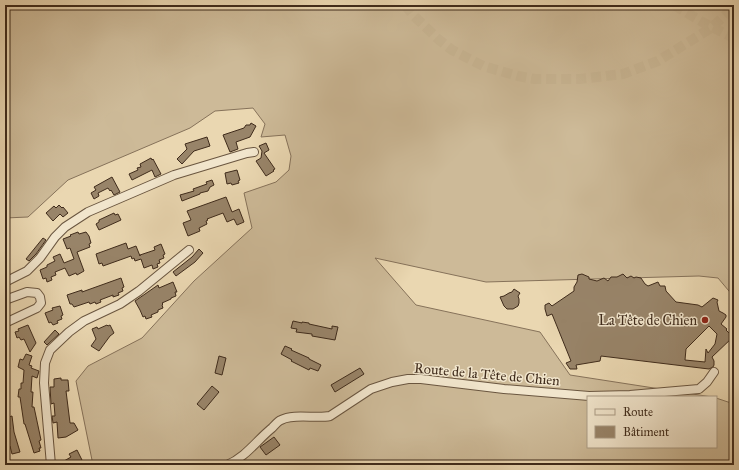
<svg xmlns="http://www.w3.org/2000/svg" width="739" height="470" font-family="'IM FELL Great Primer',serif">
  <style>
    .grass { fill: #cdba98; stroke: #86725a }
    .building { fill: #988469; stroke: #3f2b1b; fill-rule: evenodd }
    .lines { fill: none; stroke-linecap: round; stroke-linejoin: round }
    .major-tunnel { stroke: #c8b593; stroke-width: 10; stroke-dasharray: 10 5; stroke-linecap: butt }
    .minor-casing { stroke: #6a5640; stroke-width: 10 }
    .minor { stroke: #f1e5cc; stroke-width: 8 }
    .poi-dot { fill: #8f2418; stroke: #f1e5cc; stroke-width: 1.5 }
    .labels { text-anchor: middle; stroke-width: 3; stroke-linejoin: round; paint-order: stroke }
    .poi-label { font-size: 14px; fill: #3f2b1b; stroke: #f1e5cc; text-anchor: end }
    .street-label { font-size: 14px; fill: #3f2b1b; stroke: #f1e5cc }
  </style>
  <rect width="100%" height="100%" fill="#ead7b1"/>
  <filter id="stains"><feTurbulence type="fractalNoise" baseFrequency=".005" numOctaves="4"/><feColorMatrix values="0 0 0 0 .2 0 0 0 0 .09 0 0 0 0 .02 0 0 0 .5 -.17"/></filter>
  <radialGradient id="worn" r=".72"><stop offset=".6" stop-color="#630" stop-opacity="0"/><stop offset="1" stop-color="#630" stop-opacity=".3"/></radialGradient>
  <polygon class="grass" points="5,5 734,5 734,297 718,278 699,276 486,282 375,258 416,305 540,332 570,375 712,397 588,397 588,447 716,447 716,398 734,404 734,465 93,465 76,381 88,366 142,338 194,281 252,228 244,193 276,182 289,170 291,156 285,135 261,137 265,124 253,108 215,111 190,128 68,180 28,217 5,218"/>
  <g class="building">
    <polygon points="251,123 256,126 250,137 236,142 238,149 230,152 223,135 244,128 246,125 250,125"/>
    <polygon points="207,137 210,146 194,151 182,164 177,159 187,149 185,144"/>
    <polygon points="266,143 269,150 264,153 275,169 273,170 274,171 266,176 256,161 261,158 262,151 259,146"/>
    <polygon points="151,158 152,160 153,159 161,174 155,177 152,170 132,180 129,174 138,170 137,168 141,167 140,164"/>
    <polygon points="237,170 240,180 238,181 239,183 232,185 231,183 227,184 225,173"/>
    <polygon points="112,177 120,192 114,195 111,190 110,191 108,188 98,193 99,196 94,199 91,193 96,190 94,187"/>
    <polygon points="212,180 214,185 210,187 208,191 200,193 200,194 182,201 180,195 194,191 193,189 207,184 206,182"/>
    <polygon points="226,197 232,212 239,209 244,222 237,225 234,219 227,222 223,213 207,219 208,220 206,221 207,224 199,228 200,231 188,236 183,223 191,220 187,211"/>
    <polygon points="59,205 62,208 63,207 68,213 63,217 60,214 53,221 46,213 54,206 56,208"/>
    <polygon points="114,213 115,215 118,214 121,220 99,230 96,224 99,222 99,220"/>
    <polygon points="78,232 79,234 86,232 89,236 91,243 89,244 90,247 77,252 84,271 77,275 76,273 69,276 65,268 55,272 56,275 51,277 52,280 47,282 46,278 43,279 40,270 47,267 47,265 55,261 53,257 60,254 64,263 74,259 70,248 67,249 63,239 71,236 70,235"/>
    <polygon points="43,238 46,240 36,254 29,261 26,259"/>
    <polygon points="126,243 128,249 136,246 140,256 140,255 155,250 154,247 161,244 165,254 163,255 164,258 159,260 160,263 157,264 158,267 153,269 152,265 144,268 141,259 135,261 134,258 132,259 131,256 103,266 102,263 99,264 96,254"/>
    <polygon points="199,249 203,253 195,262 176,276 173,272 192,257"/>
    <path d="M582,274L589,277V279L597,281L604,278L608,281L611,277H617L623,274L627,278L631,276L634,278L636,277L641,278L645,284L648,286L658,282L660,286H665L666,291L676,302L698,305L702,307L713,298L718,300L717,302L719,311L723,313L726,315V317L721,324L727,329L726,330L733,337L712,357L714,361V365L713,367L709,369L601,356L600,361L576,365L577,369H570L566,363L571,361L552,314L547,316L545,309V305L549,303L552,306L574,291V287L577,282L578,275ZM709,326L717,334L715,344L708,353L706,349L705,362L685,360L686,349Z"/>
    <polygon points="121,278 124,287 122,288 123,291 118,293 119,295 113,297 113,295 100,300 101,302 96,304 95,302 90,304 89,302 74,307 72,304 70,304 67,295 82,290 82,292"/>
    <polygon points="173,282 177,292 175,292 176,296 171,298 171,299 162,303 163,304 162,305 163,308 158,310 158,312 151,315 152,317 146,319 145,316 143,317 140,310 135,301 158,285 159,288"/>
    <polygon points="514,289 520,293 518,296 519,299 519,303 518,306 513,309 507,309 504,306 500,297 504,296 509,293 512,292"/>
    <polygon points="60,306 63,315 61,316 62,319 57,321 58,323 53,325 51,322 49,323 45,313 53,310 52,308"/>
    <polygon points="293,321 302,323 302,322 309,323 309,324 332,329 332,326 338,327 335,340 312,336 312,334 296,332 297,329 291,328"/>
    <polygon points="28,325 36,343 30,352 24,339 21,340 19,337 17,338 15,332 19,331 18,329"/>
    <polygon points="107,325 108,326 110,325 114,333 110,336 99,351 91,346 96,339 92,329 97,327 98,329"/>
    <polygon points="55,330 59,334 47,345 44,342"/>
    <polygon points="285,346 292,349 291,350 309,358 309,359 321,365 318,371 310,368 309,370 291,361 292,360 281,354"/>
    <polygon points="26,354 32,356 29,365 32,366 31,368 39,371 37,378 32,376 31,392 33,392 32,407 34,407 41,440 39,441 41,448 39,448 40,451 34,453 25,424 24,424 20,397 18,397 19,389 21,389 21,383 23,383 24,370 18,367 20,359 23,360"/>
    <polygon points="219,356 226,358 222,375 215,373"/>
    <polygon points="360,368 364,374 335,392 331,385"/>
    <polygon points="61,378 61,380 68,380 69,391 66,391 70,423 74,423 78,430 66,437 58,438 57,422 53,423 52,416 55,416 54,403 51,404 50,387 54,387 54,379"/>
    <polygon points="212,386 219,392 204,410 197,404"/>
    <polygon points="12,416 14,432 20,452 12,454 10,446 5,443 5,436 10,428 5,428 5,418"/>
    <polygon points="274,437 280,445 266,455 260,447"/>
    <polygon points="77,450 82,460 75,463 76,465 66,465 64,461 71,457 69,454"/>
  </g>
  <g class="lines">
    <g class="major-tunnel">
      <polyline points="405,5 413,15 438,39 452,50 483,66 518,76 535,79 580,79 623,74 658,61 711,28 734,7"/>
      <polyline points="674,5 704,23 734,38"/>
    </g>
    <defs>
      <g id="minor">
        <polyline points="5,282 27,271 40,258 55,237 65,227 88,212 174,175 247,153 254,152"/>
        <polyline points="5,300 27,292 37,293 40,297 41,303 37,308 5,323"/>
        <polyline points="5,464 6,465"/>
        <polyline points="51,465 44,383 45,363 50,350 69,332 84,321 120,304 139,291 189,250"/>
        <path d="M227,465C246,457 257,440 272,428C275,425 278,421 281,420C294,413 316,419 330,416L371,389L392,382L408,379H421L504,389L589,396L630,395L699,389L707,382L714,372"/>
      </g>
    </defs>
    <use href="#minor" class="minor-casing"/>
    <use href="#minor" class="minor"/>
  </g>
  <circle class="poi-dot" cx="705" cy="320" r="4"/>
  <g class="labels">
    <g class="poi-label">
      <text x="697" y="325">La Tête de Chien</text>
    </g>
    <g class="street-label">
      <text transform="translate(487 374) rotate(5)" y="5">Route de la Tête de Chien</text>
    </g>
  </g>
  <rect width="739" height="470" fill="none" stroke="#ead7b1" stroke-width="20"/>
  <rect x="6" y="6" width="727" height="458" fill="none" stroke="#3f2b1b" stroke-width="2"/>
  <rect x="10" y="10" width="719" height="450" fill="none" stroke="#3f2b1b"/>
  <rect x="587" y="396" width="130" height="52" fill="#f1e5cc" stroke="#aa9b85"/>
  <rect x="595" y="409" width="20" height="6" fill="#f1e5cc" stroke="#aa9b85"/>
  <text x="623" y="416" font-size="12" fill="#3f2b1b">Route</text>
  <rect x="595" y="426" width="20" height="12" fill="#988469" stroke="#aa9b85"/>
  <text x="623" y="436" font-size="12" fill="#3f2b1b">Bâtiment</text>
  <rect width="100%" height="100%" filter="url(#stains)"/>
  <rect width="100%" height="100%" fill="url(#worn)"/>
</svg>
